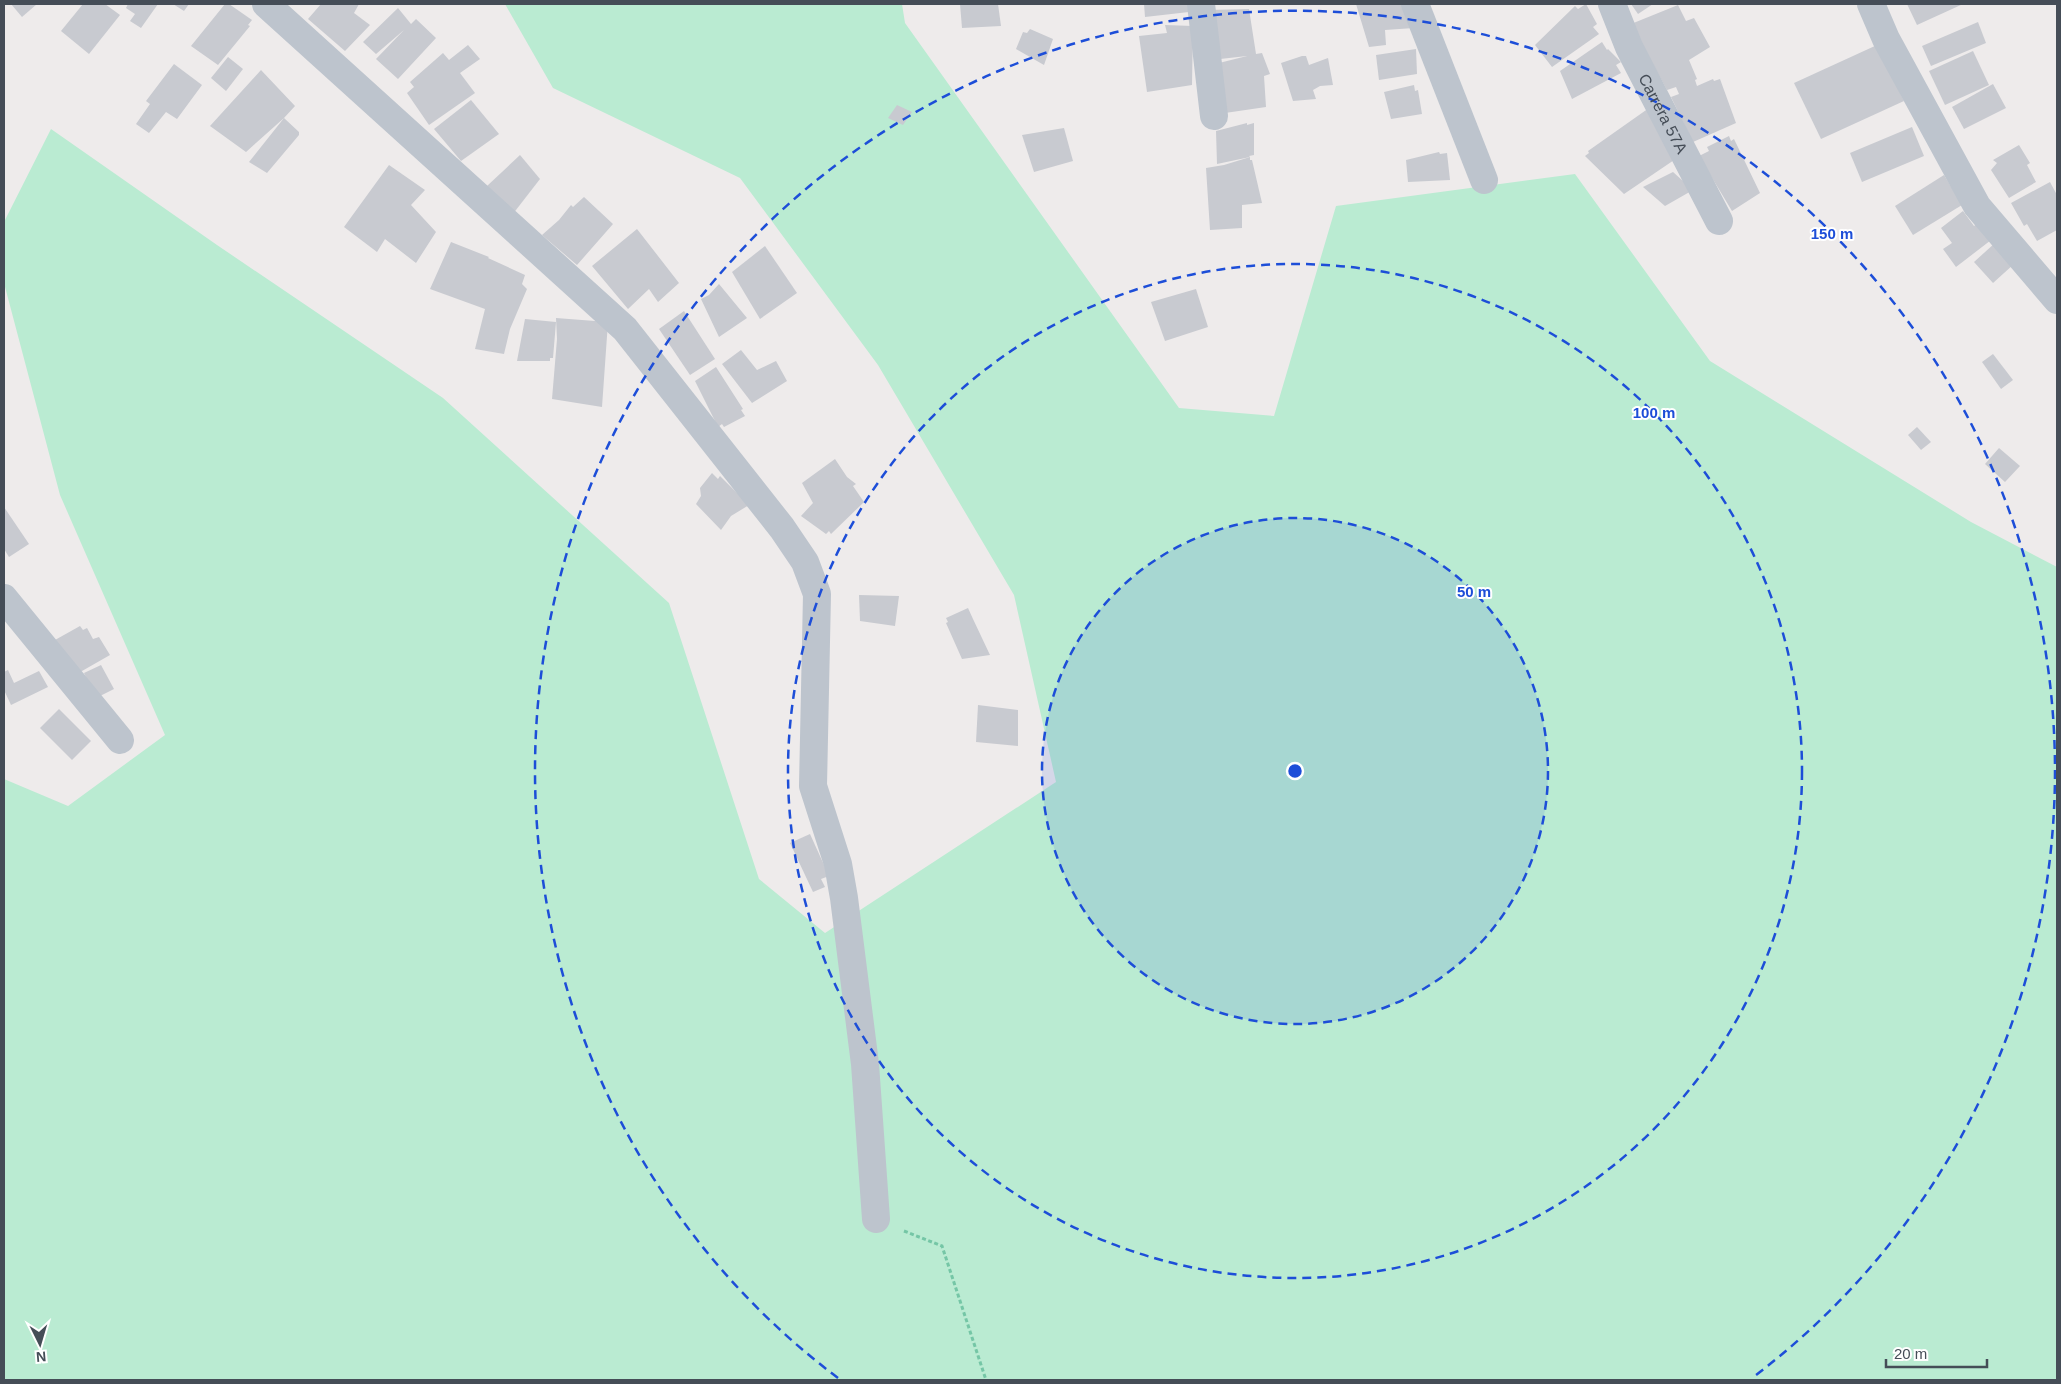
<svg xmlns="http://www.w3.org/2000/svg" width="2061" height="1384" font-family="Arial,sans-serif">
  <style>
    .green { fill: #baebd2 }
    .building { fill: #c8cad0 }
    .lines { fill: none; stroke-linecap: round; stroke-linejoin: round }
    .path { stroke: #75c6a6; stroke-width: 3; stroke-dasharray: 4 2.5; stroke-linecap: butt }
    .street { stroke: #bdc4cd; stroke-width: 28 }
    .ring { fill: none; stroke: #1d4ed8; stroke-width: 2.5; stroke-dasharray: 9 6 }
    .labels { text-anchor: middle; stroke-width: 4; stroke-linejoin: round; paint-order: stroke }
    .street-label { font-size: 16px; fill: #454d57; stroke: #fff }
    .centre { fill: #1d4ed8; stroke: #fff; stroke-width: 2.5 }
    .ring-label { font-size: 15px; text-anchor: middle; font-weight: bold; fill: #1d4ed8; stroke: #fff; stroke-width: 4; stroke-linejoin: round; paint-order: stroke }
  </style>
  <rect width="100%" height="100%" fill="#eeebeb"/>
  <polygon class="green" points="505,4 902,4 905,23 1179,408 1274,416 1336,206 1575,174 1710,361 1971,522 2057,567 2057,1380 4,1380 4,779 68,806 165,735 60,495 4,283 4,222 51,129 217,245 443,398 669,603 759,879 825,933 1056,782 1014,595 878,365 740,178 553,88"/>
  <g class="building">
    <polygon points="11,4 37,4 22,17"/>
    <polygon points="83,4 105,4 120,15 89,54 61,31"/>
    <polygon points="128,4 158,4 141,28 130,21 135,14 126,8"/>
    <polygon points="173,4 189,4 184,11"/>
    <polygon points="225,4 229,4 252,20 248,25 250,26 218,65 191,46"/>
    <polygon points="321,4 359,4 354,13 370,25 345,51 308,19"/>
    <polygon points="960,4 998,4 1001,26 962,28"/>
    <polygon points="1144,4 1191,4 1189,12 1145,17"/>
    <polygon points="1356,4 1408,4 1414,28 1385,30 1386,45 1369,47"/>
    <polygon points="1586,4 1597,24 1593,27 1599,34 1552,67 1535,45 1575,6 1578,9"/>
    <polygon points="1631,4 1653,4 1638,14"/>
    <polygon points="1907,4 1963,4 1917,25"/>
    <polygon points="1678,5 1686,21 1694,18 1710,47 1689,60 1697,79 1695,80 1697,86 1713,79 1714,81 1720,79 1736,123 1693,142 1671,97 1679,94 1676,87 1667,90 1631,24"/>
    <polygon points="398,8 411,24 416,19 436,38 398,79 376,59 404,30 376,54 363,42"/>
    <polygon points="1249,9 1256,54 1262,53 1270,74 1264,76 1266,107 1225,113 1215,64 1247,56 1211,60 1208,10"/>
    <polygon points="1978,22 1986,43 1931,66 1922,46"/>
    <polygon points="1165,25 1193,26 1192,85 1147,92 1139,36 1167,33"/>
    <polygon points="1030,29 1053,39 1044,65 1016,49 1023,32 1027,33"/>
    <polygon points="1602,42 1607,50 1608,49 1621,62 1616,65 1621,73 1572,99 1560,71"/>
    <polygon points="468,45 480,59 460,73 475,93 429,125 407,93 414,87 410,82 443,53 449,60"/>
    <polygon points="1877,45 1904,101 1821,139 1794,83"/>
    <polygon points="1416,49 1417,74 1379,80 1376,55"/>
    <polygon points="1973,51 1989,85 1945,105 1929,71"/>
    <polygon points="1302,56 1306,56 1309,65 1328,58 1333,85 1320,86 1313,90 1316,99 1293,101 1281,63"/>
    <polygon points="228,57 243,69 226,91 211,78"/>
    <polygon points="174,64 202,85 177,119 166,112 149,133 136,124 150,104 146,101"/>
    <polygon points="261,70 295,106 284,118 299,132 299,135 267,173 249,162 284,118 246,152 210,126"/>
    <polygon points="1993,84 2006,108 1964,129 1952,107"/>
    <polygon points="1414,85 1415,91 1418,90 1422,114 1391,119 1384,92"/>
    <polygon points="471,100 499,134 461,161 434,129"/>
    <polygon points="897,105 912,112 903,125 888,118"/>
    <polygon points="1649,108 1680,156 1624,194 1585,156 1589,153 1588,151"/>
    <polygon points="1247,123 1247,125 1254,123 1254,155 1249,156 1250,157 1250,160 1252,160 1262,203 1242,205 1242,228 1210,230 1206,168 1224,165 1250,157 1217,164 1216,131"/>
    <polygon points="1912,127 1924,156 1862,182 1850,153"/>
    <polygon points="1064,128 1073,161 1034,172 1022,135"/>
    <polygon points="1729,136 1731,141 1734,139 1760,193 1732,211 1699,156 1709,151 1707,147"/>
    <polygon points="2019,145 2030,163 2027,165 2036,182 2009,198 1991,170 1997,163 1993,160"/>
    <polygon points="1439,152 1440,154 1447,153 1450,180 1408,182 1406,160"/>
    <polygon points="520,155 540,179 509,219 487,186"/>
    <polygon points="389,165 425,190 411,205 436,232 416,263 385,239 377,252 344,227"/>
    <polygon points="1673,172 1693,190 1665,206 1643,187"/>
    <polygon points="1944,175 1962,205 1913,235 1895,206"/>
    <polygon points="2050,182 2057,195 2057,230 2037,241 2027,224 2024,226 2011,203"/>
    <polygon points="584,197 613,224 577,265 542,235 559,220 571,205 573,207"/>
    <polygon points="1963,211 1974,226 1982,220 1995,237 1956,267 1943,249 1952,243 1941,228"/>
    <polygon points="637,229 679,283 658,302 649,289 628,309 592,266"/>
    <polygon points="451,242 489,257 488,258 525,275 522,284 527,289 510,329 504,354 475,349 485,309 430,289"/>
    <polygon points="1995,243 2014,264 1993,283 1974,262"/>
    <polygon points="765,246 797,293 760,319 732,272"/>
    <polygon points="719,284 747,318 719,337 701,299 709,295"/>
    <polygon points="1196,289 1208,327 1165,341 1151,302"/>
    <polygon points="684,311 715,359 690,375 659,329"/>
    <polygon points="556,318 608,322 602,407 552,399 557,339"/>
    <polygon points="525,319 556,322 553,358 550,358 550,361 517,361"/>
    <polygon points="741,350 757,370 776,361 787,381 752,403 722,364"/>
    <polygon points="1993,354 2013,380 2001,389 1982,362"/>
    <polygon points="716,367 743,409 741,410 745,416 724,427 722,424 718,427 695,381"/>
    <polygon points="1917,427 1931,442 1921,450 1908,435"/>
    <polygon points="1999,448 2020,466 2005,482 1985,464"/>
    <polygon points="835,459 847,477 856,484 853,486 864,502 831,534 829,531 826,534 801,516 813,503 802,483"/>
    <polygon points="712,473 718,479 720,476 749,505 731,516 721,530 696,504 701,496 700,488"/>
    <polygon points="4,507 29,544 9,557 4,549"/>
    <polygon points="859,595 899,596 895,626 860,621"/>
    <polygon points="968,608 973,619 990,655 962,659 946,623 948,622 946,618"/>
    <polygon points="80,626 83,630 87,628 93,639 99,637 110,655 75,675 55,640"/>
    <polygon points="101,665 114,689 96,698 84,673"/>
    <polygon points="8,670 14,683 39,671 48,687 11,705 4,690 4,672"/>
    <polygon points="978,705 1018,710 1018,746 976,742"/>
    <polygon points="59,709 91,741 72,760 40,728"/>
    <polygon points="810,834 829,876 821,879 825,887 813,892 790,843"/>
  </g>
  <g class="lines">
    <polyline class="path" points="904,1231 942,1246 986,1380"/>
    <g class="street">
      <polyline points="266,4 625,329 782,528 805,562 817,594 813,786 838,864 844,898 865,1064 876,1219"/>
      <polyline points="1201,4 1214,116"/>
      <polyline points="1415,4 1484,180"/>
      <path id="s1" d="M1612,4L1629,47L1719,221"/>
      <polyline points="1871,4 1886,39 1977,206 2057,300"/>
      <polyline points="4,598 120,740"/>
    </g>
  </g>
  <circle cx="1295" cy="771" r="253" fill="#1d4ed8" fill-opacity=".12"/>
  <g class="ring">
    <circle cx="1295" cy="771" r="253"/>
    <circle cx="1295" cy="771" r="507"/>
    <path d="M838 1378A760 760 0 1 1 1752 1378"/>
  </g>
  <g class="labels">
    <g class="street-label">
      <text dy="6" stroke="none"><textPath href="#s1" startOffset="121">Carrera 57A</textPath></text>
    </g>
  </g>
  <circle cx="1295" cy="771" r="8" class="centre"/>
  <g class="ring-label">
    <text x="1832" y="239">150 m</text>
    <text x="1654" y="418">100 m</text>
    <text x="1474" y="597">50 m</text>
  </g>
  <rect width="2061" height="1384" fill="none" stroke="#454d57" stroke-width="10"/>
  <g transform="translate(40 1344) rotate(175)" stroke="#ffffff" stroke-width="4" paint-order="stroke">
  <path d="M0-4L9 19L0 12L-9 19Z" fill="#454d57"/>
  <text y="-8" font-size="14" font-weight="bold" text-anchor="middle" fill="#454d57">N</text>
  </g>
  <path d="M1886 1359v8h101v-8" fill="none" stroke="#454d57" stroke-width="2.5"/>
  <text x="1894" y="1359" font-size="15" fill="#454d57" stroke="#ffffff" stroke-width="4" paint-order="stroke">20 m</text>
</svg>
